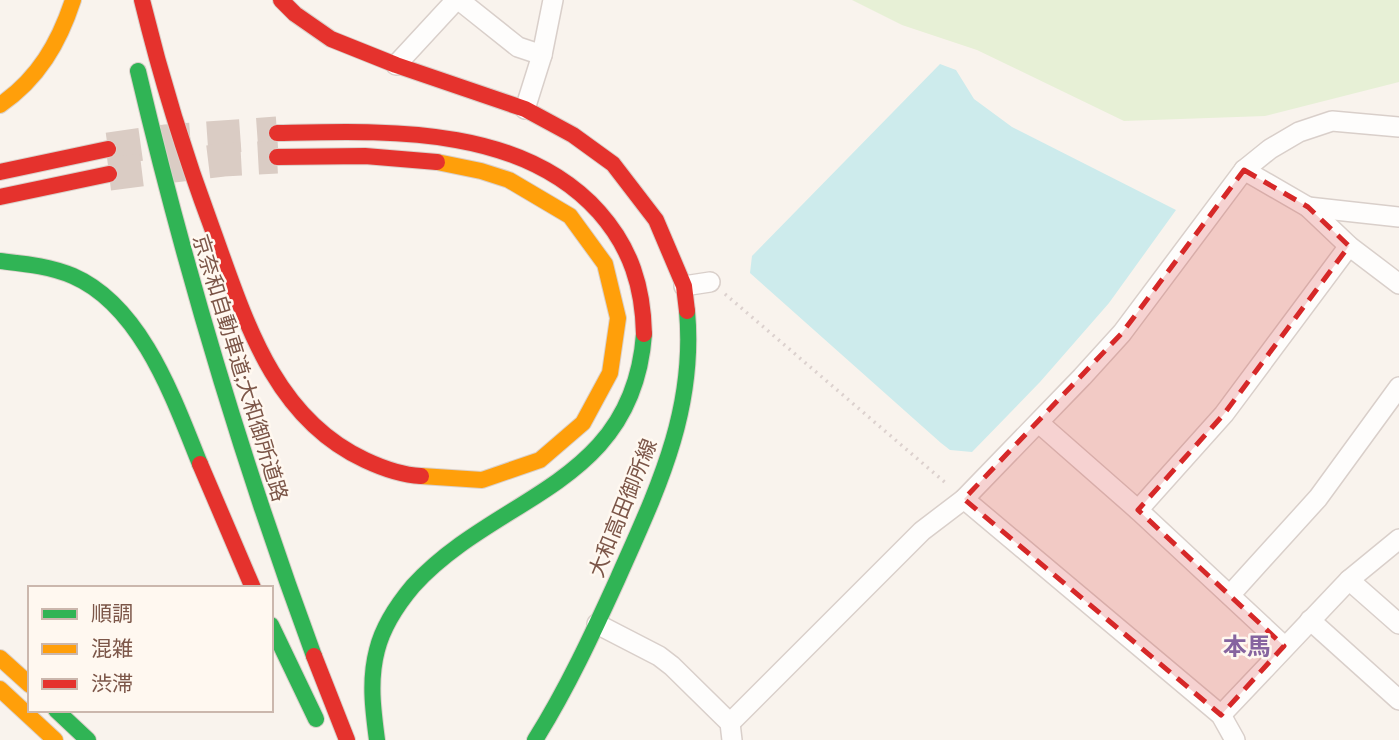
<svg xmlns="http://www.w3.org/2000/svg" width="1399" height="740" font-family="Overpass,'Noto Sans JP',sans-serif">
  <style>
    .green { fill: #e7f0d6 }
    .water { fill: #cdebec }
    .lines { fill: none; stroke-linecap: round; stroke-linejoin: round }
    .highway-tunnel { stroke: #daccc4; stroke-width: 33; stroke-dasharray: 33 17; stroke-linecap: butt }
    .street-casing { stroke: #d9cfca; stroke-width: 22 }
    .fast-casing { stroke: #dad0ca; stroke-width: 18 }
    .slow-casing { stroke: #dad0ca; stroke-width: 18 }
    .jam-casing { stroke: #dad0ca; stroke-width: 18 }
    .path { stroke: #dcd1ce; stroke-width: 3.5; stroke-dasharray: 2 5; stroke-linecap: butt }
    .street { stroke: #fefdfc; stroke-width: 19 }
    .fast { stroke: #30b455; stroke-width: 16 }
    .slow { stroke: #ff9f0a; stroke-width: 16 }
    .jam { stroke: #e5322d; stroke-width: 16 }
    .marked { fill: #d62828; fill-opacity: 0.2; stroke: #d62828; stroke-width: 5; stroke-dasharray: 14 9; stroke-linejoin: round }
    .labels { text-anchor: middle; stroke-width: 5; stroke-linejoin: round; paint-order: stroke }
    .street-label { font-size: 21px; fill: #7c5648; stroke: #fff8f0 }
    .quarter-label { font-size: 24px; font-weight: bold; fill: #86649f; stroke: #fff8f0 }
  </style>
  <rect width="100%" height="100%" fill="#f9f3ed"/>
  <polygon class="green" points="852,0 1399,0 1399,82 1265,116 1124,121 977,50 902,25"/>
  <polygon class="water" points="940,64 956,70 974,99 1012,127 1176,210 1109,303 1040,382 972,452 950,450 941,443 750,273 752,256"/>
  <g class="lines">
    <g class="highway-tunnel">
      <polyline points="108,149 165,141 277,133"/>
      <polyline points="109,174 223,160 277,157"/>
    </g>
    <defs>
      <g id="street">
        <polyline points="459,0 518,47 542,55"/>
        <polyline points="396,65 456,0"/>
        <polyline points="525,109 542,55 553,0"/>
        <polyline points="1244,170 1308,207 1349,246 1399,284"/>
        <polyline points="1308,207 1399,217"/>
        <polyline points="684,286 710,282"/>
        <polyline points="1039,423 1138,510 1284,646"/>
        <polyline points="964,499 1221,715 1235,740"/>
        <polyline points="1138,510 1224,414 1349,246"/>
        <polyline points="1349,580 1399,624"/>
        <polyline points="1230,595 1318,498 1399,387"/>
        <polyline points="1310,620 1399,700"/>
        <polyline points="597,624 659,656 672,666 730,723 732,740"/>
        <polyline points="1221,715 1349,580 1399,539"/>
        <polyline points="730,723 922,531 964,499 1082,377 1122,333 1244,170 1270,149 1299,132 1332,121 1399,127"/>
      </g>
      <g id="fast">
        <path d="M138,71C185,270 243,464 314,656"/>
        <path d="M0,261C26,264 49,266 73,276C142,306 174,400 200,464"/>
        <polyline points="271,625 316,719"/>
        <polyline points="56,710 88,740"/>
        <path d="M377,740C373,710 369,680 377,650C383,626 397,605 413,586C497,494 633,486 644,334"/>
        <path d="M535,740C567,689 593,633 618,578C657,490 696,411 687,311"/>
      </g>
      <g id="slow">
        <path d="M0,105C38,79 59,43 73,0"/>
        <polyline points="421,476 482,480 540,460 583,423 610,373 618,318 605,264 570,216 509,180 481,171 437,162"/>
        <polyline points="0,658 30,685"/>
        <polyline points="0,689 55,740"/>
      </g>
      <g id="jam">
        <path d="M142,0C161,78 184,153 212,228C244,316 272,417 365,460C382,468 401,475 421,476"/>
        <polyline points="281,0 295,14 331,39 396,65 525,109 573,135 613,164 656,220 684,286 687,311"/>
        <path d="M277,133C385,131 520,124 599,212C631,248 643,287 644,334"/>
        <polyline points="277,157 365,156 437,162"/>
        <polyline points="0,172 108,149"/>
        <polyline points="0,197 109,174"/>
        <polyline points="200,464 253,588"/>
        <polyline points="314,656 347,740"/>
      </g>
    </defs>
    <use href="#street" class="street-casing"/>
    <use href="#fast" class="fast-casing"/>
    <use href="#slow" class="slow-casing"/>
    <use href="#jam" class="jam-casing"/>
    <polyline class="path" points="725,294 948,485"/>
    <use href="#street" class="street"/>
    <use href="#fast" class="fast"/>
    <use href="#slow" class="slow"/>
    <use href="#jam" class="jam"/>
  </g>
  <path class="marked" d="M1244,170L1308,207L1349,246L1224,414L1138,510L1284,646L1221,715L964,499L1122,333Z"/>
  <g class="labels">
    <g class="street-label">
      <text transform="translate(240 368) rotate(73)" y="7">京奈和自動車道;大和御所道路</text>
      <text transform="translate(623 508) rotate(-68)" y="7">大和高田御所線</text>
    </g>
    <g class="quarter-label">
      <text x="1247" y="655">本馬</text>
    </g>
  </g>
  <rect x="28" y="586" width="245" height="126" fill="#fff8f0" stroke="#cbb7ad" stroke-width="2"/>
  <rect x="42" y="609" width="35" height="10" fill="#30b455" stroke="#cbb7ad" stroke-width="2"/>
  <text x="91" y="621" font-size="21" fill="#7c5648">順調</text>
  <rect x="42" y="644" width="35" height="10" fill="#ff9f0a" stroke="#cbb7ad" stroke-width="2"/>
  <text x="91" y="656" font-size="21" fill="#7c5648">混雑</text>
  <rect x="42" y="679" width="35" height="10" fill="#e5322d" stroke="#cbb7ad" stroke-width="2"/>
  <text x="91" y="691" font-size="21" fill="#7c5648">渋滞</text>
</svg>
